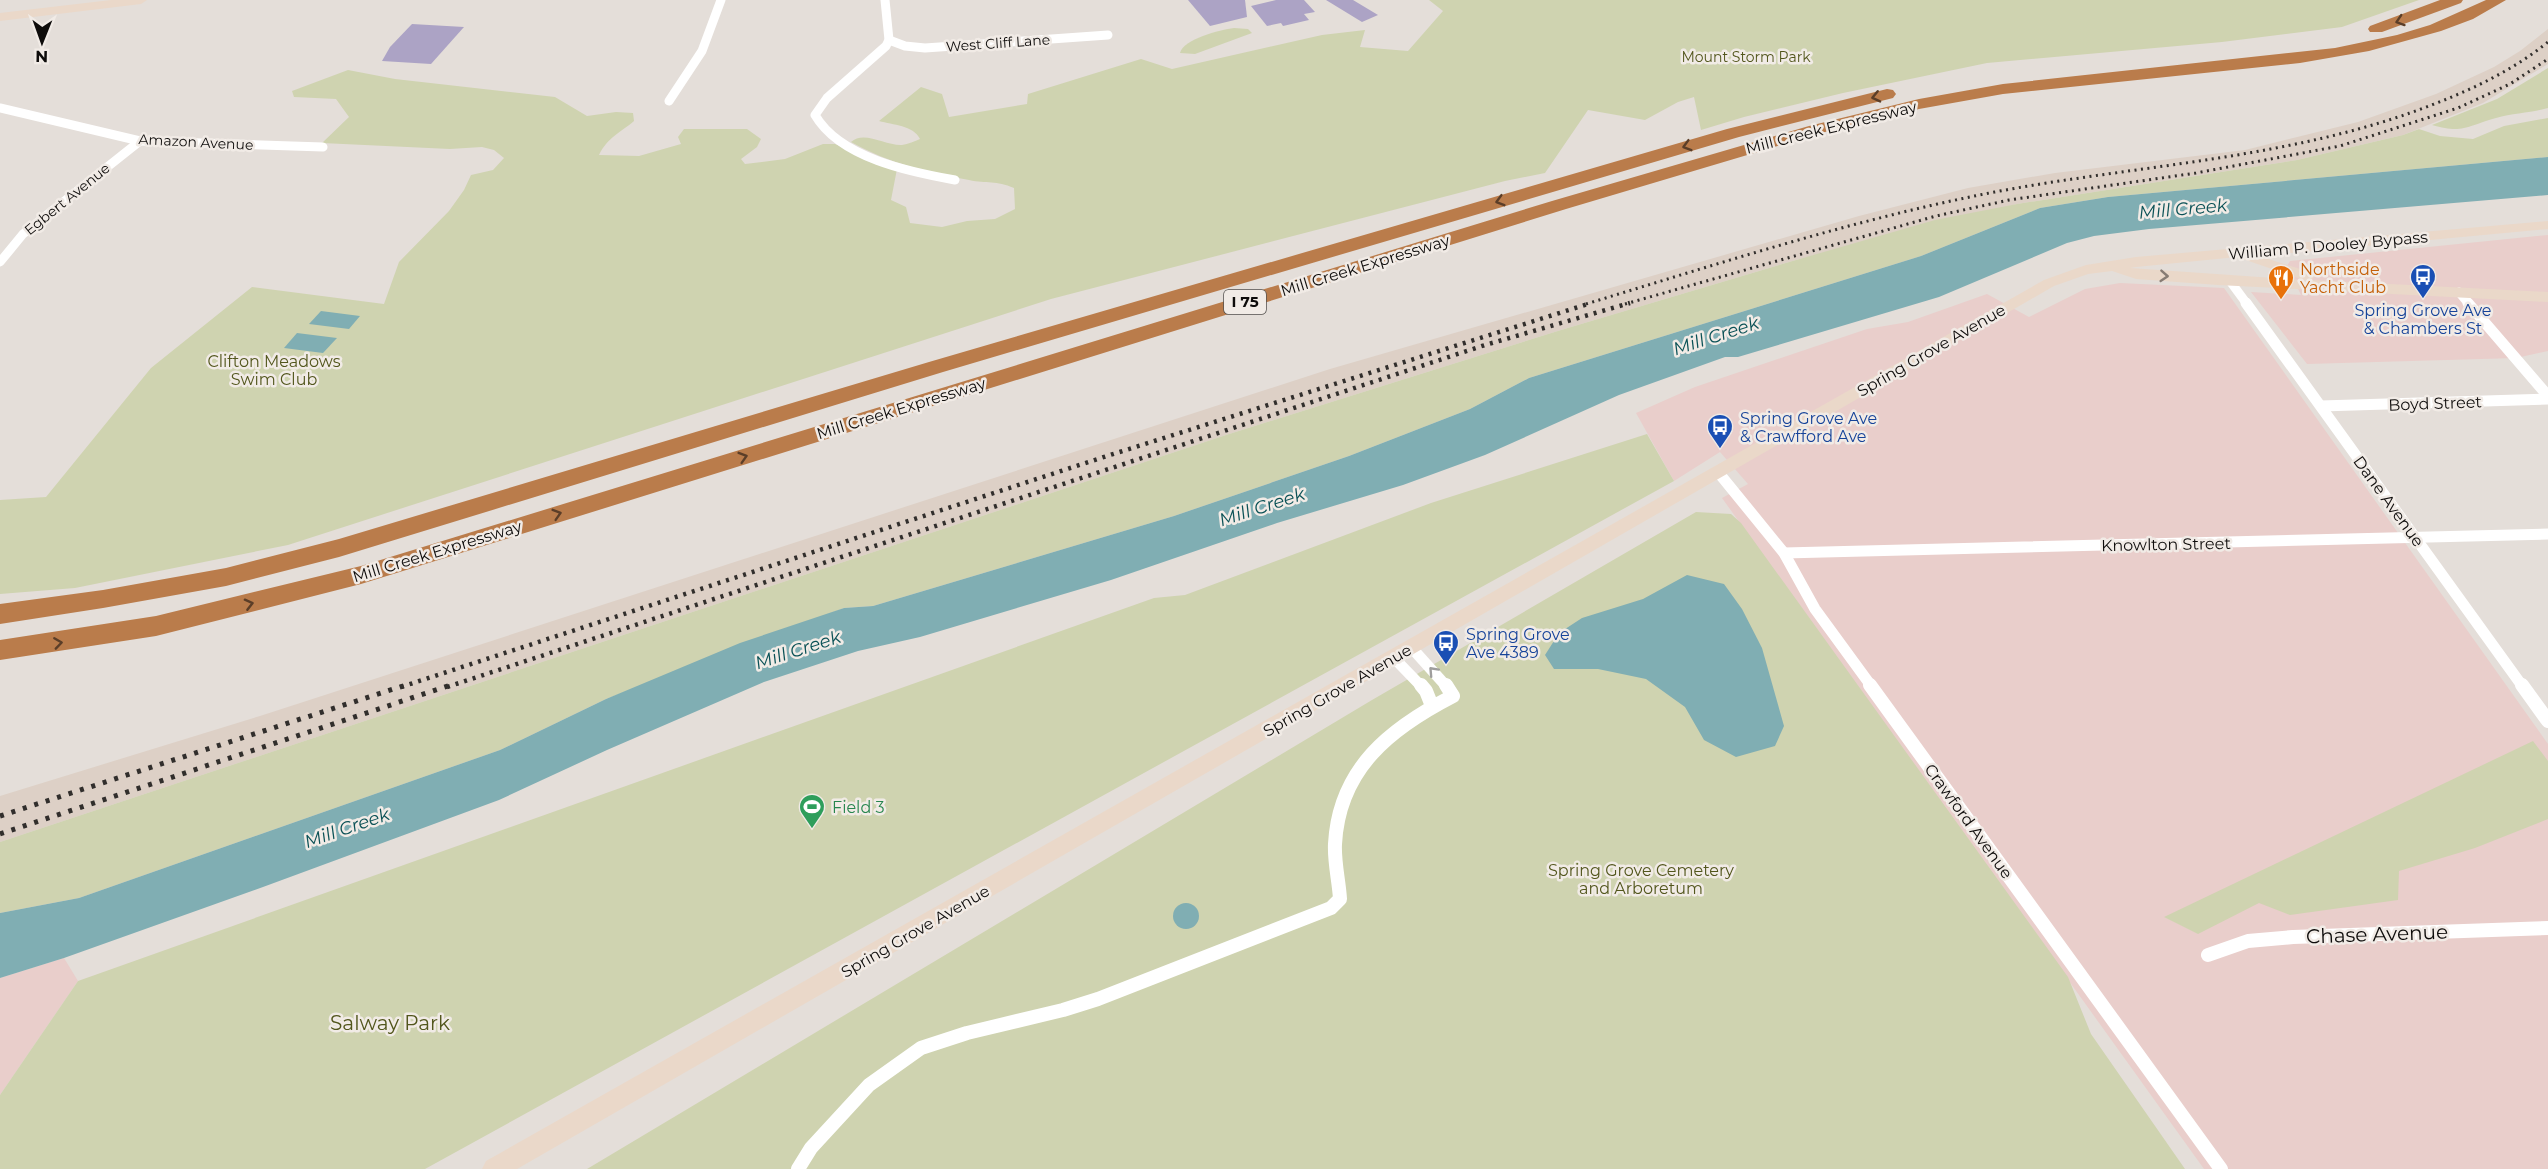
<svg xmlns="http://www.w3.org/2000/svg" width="2548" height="1169" font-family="Montserrat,sans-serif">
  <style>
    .built { fill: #ddd0c6 }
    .industrial { fill: #e9cecb }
    .green { fill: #cfd3b0 }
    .water { fill: #80aeb3 }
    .building { fill: #aca3c5 }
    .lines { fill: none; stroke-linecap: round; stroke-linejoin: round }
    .street-far2 { stroke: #fff; stroke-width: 9 }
    .street-far1 { stroke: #fff; stroke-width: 11 }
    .street { stroke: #fff; stroke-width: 14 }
    .secondary { fill: #ead8c9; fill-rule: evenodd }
    .highway { fill: #ba7c4b; fill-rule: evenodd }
    .rail-far2 { stroke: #312e2c; stroke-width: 3; stroke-dasharray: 2 4.5; stroke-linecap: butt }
    .rail-far1 { stroke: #312e2c; stroke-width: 4.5; stroke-dasharray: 3 6; stroke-linecap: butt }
    .rail { stroke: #312e2c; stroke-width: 5; stroke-dasharray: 4 8; stroke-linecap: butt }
    .oneway { stroke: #5b3e28 }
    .oneway2 { stroke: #877c74 }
    .oneway3 { stroke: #9f9e9d }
    .labels { text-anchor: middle; stroke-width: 5; stroke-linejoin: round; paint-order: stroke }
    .far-street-label { font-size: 14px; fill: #0e0c0b; stroke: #f1ebe6 }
    .far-park-label { font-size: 14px; fill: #52561c; stroke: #f1ebe6 }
    .shield { fill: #f1ebe6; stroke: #524f4d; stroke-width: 1.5 }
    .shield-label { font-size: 15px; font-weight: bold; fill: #0e0c0b }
    .street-label { font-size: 16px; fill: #0e0c0b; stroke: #f1ebe6 }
    .food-label { font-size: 16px; fill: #c56008; stroke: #f1ebe6; text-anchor: start }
    .transit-label { font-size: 16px; fill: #164399; stroke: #f1ebe6; text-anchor: start }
    .park-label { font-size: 16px; fill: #52561c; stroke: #f1ebe6 }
    .leisure-label { font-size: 16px; fill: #27864d; stroke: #f1ebe6; text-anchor: start }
    .water-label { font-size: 18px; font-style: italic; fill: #0a5156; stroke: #f1ebe6 }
    .near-street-label { font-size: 20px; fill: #0e0c0b; stroke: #f1ebe6 }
    .near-park-label { font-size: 20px; fill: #52561c; stroke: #f1ebe6 }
  </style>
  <rect width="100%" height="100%" fill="#e4ded9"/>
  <polygon class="built" points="2548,29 2548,64 2483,103 2403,135 2297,160 2017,204 1796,260 1561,330 1226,435 0,842 0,796 260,716 1330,369 1859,216 1968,188 2055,173 2245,150 2358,122 2436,94 2494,67 2520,51"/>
  <g class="industrial">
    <polygon points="2548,235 2548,351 2516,358 2307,364 2251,292 2301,295 2287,266 2290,261"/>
    <polygon points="2120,283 2224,288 2548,744 2548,1169 2204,1169 1722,498 1748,484 1720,452 1674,481 1636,413 1695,387 1867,329 1908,322 1987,294 2029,317 2085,289"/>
    <polygon points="64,958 78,981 0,1095 0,978"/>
  </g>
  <g class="green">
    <path d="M1429,0H2419L2342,27L2222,42L1987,63L1843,93L1744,117L1701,130L1694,97L1678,102L1645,120L1588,110L1545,173L1505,181L1051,299L288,545L75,588L0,594V500L46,497L151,368L252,287L384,304L399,262L449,211L464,190L471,175L493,170L504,158L494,150L482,147L450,149L322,143L349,117L336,99L294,97L292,91L348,70L395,79L555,97L587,116L616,112L633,113L634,121C620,133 608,137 599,155L639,156L681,144L678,137L684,129H747L761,139L757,147L741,159L745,164L785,159L823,144H835L897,169L891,200L906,207L910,223L942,227L967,221L995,219L1015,209L1014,188C996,180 987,184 969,180C927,172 888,163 851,142C864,130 886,146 902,145C908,144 915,141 920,139C913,125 893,125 879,121L921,87L942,94L949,117L1027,104L1028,94L1141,59L1172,69L1322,35L1365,30L1360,47L1408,51L1443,11Z"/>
    <path d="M1234,28L1248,29L1252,33L1195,54L1180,53C1183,39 1220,30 1234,28Z"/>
    <path d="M2548,68V108C2531,113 2513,113 2496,118C2467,126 2463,134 2432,125L2497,99Z"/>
    <polygon points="2548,118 2548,157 2108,197 2040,208 1921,256 1529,378 1470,409 1349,456 1174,516 873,606 844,608 606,699 500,750 79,898 0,913 0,842 1226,435 1561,330 1796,260 1935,220 2017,204 2297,160 2403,135 2419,129 2440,136 2473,139 2504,126"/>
    <polygon points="1647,434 1674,481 425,1169 0,1169 0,1095 78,981 1154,598 1185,595 1431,503"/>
    <polygon points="1696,512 1731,514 1741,523 2068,977 2091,1034 2185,1169 587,1169 1372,700"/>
    <polygon points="2533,741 2548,761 2548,819 2475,848 2399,871 2398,900 2290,915 2259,903 2198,934 2164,917"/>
  </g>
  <g class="water">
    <polygon points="2548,157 2548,195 2149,229 2094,236 2067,243 1939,297 1738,357 1725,357 1619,395 1485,455 1403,485 1277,523 1111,580 920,637 858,651 764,682 607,750 499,800 263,887 64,958 0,978 0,913 79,898 500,750 606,699 740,643 844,608 873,606 1174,516 1349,456 1470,409 1529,378 1921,256 2040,208 2108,197"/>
    <polygon points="321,311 360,316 349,329 309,324"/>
    <polygon points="297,333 337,338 323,353 284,348"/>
    <polygon points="1687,575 1724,584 1742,609 1762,648 1784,726 1775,746 1736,757 1704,740 1685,707 1646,679 1598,669 1554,669 1545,655 1559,633 1582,618 1643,599"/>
    <circle cx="1186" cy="916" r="13"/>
  </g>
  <g class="building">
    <polygon points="1188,0 1245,0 1247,17 1210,26"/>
    <polygon points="1276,0 1304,0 1315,12 1304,14 1309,20 1283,26 1281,23 1267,26 1251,6"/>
    <polygon points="1326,0 1353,0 1378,15 1362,22"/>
    <polygon points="412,24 464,27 431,64 382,61 390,47"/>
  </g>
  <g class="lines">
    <g class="street-far2">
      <path d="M885,0L889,40L886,46L827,98L815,115C840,158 910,172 955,180"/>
      <polyline points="889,40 905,46 925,48 1108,35"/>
      <polyline points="669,101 702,51 721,0"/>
      <polyline points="0,108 140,141 323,147"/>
      <polyline points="0,262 23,234 140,141"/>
      <polyline points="2230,281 2247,304"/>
      <polyline points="2459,292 2469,304"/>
    </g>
    <g class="street-far1">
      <polyline points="2246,303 2523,687"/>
      <polyline points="2468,303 2548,396"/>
      <polyline points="2321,406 2548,399"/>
      <polyline points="1718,472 1784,553 1815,609 1872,687"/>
      <polyline points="1784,553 2548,534"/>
      <polyline points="1411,647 1447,687"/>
      <polyline points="1393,657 1422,687"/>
    </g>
    <g class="street">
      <polyline points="1421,685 1426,691 1432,706"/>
      <polyline points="1870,685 2221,1169"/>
      <polyline points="2522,685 2548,721"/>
      <polyline points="2208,955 2248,941 2293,937 2548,928"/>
      <path d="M798,1169L811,1148L869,1085L921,1048L967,1033L1063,1010L1098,999L1331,908L1340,899C1339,881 1334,862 1335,844C1339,768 1391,728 1453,696L1446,685"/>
    </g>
    <g class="secondary">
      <polygon points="111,0 147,0 141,4 0,21 0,13"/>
      <path d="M2548,221V229L2259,256L2313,273L2315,276L2311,280L2548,292V302L2218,285L2136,279L2112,271L2088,274L2054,286L517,1169H482L486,1161L2044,280L2086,265L2136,257ZM2237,257L2304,280L2130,268L2136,267Z"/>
    </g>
    <g class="highway">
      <polygon points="2440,0 2463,0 2461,3 2382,32 2370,32 2368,29 2370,26"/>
      <polygon points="2486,0 2506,0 2473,19 2441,31 2369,51 2300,63 2003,94 1919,109 1821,133 1566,209 361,584 156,636 0,660 0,640 156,616 361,566 1552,201 1809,126 1919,99 2003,84 2335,48 2397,35 2430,25"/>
      <polygon points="1887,89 1893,90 1896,94 1893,98 1739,137 943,372 339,557 226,586 103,608 0,624 0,604 103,590 226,568 339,539 929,362 1727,129"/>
    </g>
    <g class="rail-far2">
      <path d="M1586,304C1711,266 1837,225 1965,198C2119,165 2280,163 2429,106C2471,90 2512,71 2548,42"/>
      <polyline points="1625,304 1936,216 2009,200 2196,173 2340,146 2458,108 2510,84 2548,59"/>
    </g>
    <g class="rail-far1">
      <polyline points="401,687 1110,455 1591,303"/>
      <polyline points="447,687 1485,345 1630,303"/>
    </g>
    <g class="rail">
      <polyline points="0,816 406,685"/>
      <polyline points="0,834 451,685"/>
    </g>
  </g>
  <defs><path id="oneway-chevron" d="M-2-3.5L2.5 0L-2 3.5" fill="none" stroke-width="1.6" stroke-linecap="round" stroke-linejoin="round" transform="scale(1.5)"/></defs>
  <g class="oneway">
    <use href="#oneway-chevron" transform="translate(2400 21) rotate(162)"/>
    <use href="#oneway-chevron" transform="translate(1876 97) rotate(167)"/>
    <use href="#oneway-chevron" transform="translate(1687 146) rotate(164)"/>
    <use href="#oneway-chevron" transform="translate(1500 201) rotate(164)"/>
    <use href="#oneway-chevron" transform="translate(743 457) rotate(-17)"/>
    <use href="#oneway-chevron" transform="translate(557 514) rotate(-17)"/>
    <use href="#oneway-chevron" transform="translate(249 604) rotate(-14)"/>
    <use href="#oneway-chevron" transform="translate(58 643) rotate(-8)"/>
  </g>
  <use class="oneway2" href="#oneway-chevron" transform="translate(2164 276) rotate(4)"/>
  <use class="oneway3" href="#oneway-chevron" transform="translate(1433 671) rotate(-133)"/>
  <defs>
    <symbol id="bus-pin" viewBox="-11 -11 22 30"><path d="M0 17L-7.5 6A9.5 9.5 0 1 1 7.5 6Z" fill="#1a4fb4" stroke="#f1ebe6"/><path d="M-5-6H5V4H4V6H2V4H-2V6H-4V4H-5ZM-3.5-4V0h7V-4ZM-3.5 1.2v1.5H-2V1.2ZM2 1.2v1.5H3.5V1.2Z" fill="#fff"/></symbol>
    <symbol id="restaurant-pin" viewBox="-11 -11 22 30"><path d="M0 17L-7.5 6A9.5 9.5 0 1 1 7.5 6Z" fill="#e8710a" stroke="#f1ebe6"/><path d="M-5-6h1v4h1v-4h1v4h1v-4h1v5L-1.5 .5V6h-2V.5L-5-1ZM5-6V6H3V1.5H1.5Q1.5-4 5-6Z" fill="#fff"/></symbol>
    <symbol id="stadium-pin" viewBox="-11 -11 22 30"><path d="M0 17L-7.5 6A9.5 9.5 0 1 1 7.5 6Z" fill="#2e9e5b" stroke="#f1ebe6"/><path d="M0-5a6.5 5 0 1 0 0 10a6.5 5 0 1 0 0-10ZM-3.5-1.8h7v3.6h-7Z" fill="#fff"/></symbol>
  </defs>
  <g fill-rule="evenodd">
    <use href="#bus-pin" x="2408" y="262" width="30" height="40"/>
    <use href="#restaurant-pin" x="2266" y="263" width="30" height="40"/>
    <use href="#bus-pin" x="1705" y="412" width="30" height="40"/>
    <use href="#bus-pin" x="1431" y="628" width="30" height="40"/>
    <use href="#stadium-pin" x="797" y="792" width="30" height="40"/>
  </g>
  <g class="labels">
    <g class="far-street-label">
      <text transform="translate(998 43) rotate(-4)" y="5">West Cliff Lane</text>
      <text transform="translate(196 142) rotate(3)" y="5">Amazon Avenue</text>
      <text transform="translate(67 199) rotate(-39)" y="5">Egbert Avenue</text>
    </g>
    <g class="far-park-label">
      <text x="1746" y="62">Mount Storm Park</text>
    </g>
    <rect class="shield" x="1224" y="290" width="42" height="24" rx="4.5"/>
    <g class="shield-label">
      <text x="1245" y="307">I 75</text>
    </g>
    <g class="street-label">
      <text transform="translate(1831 127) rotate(-14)" y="6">Mill Creek Expressway</text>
      <text transform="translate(2328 245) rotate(-5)" y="6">William P. Dooley Bypass</text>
      <text transform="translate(1365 265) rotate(-17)" y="6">Mill Creek Expressway</text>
      <text transform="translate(1931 350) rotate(-30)" y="6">Spring Grove Avenue</text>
      <text transform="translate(2435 403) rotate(-2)" y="6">Boyd Street</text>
      <text transform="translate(901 408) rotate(-17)" y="6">Mill Creek Expressway</text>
      <text transform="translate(2389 501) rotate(54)" y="6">Dane Avenue</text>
      <text transform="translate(2166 544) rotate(-1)" y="6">Knowlton Street</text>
      <text transform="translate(437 551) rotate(-17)" y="6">Mill Creek Expressway</text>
      <text transform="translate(1337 690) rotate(-30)" y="6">Spring Grove Avenue</text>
      <text transform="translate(1969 821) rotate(54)" y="6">Crawford Avenue</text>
      <text transform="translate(915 931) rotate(-30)" y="6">Spring Grove Avenue</text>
    </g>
    <g class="food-label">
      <text x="2300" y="275">Northside<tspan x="2300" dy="18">Yacht Club</tspan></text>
    </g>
    <g class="transit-label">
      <text x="2423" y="316" text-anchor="middle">Spring Grove Ave<tspan x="2423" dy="18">&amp; Chambers St</tspan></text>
      <text x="1740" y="424">Spring Grove Ave<tspan x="1740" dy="18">&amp; Crawfford Ave</tspan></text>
      <text x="1466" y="640">Spring Grove<tspan x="1466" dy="18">Ave 4389</tspan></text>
    </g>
    <g class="park-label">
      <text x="274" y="367">Clifton Meadows<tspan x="274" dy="18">Swim Club</tspan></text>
      <text x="1641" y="876">Spring Grove Cemetery<tspan x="1641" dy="18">and Arboretum</tspan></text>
    </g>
    <g class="leisure-label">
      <text x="832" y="813">Field 3</text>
    </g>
    <g class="water-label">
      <text transform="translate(2183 209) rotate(-5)" y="6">Mill Creek</text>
      <text transform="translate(1716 336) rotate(-18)" y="6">Mill Creek</text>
      <text transform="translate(1262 507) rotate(-18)" y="6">Mill Creek</text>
      <text transform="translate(798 650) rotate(-18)" y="6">Mill Creek</text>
      <text transform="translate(347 828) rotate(-19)" y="6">Mill Creek</text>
    </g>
    <g class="near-street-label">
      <text transform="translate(2377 934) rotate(-2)" y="7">Chase Avenue</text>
    </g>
    <g class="near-park-label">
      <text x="390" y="1030">Salway Park</text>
    </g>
  </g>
  <g transform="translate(42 42) rotate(181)" stroke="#f1ebe6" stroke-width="4.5" paint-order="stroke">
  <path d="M0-4.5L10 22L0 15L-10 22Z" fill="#0e0c0b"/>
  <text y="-9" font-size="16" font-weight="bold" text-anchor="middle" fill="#0e0c0b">N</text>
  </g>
</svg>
